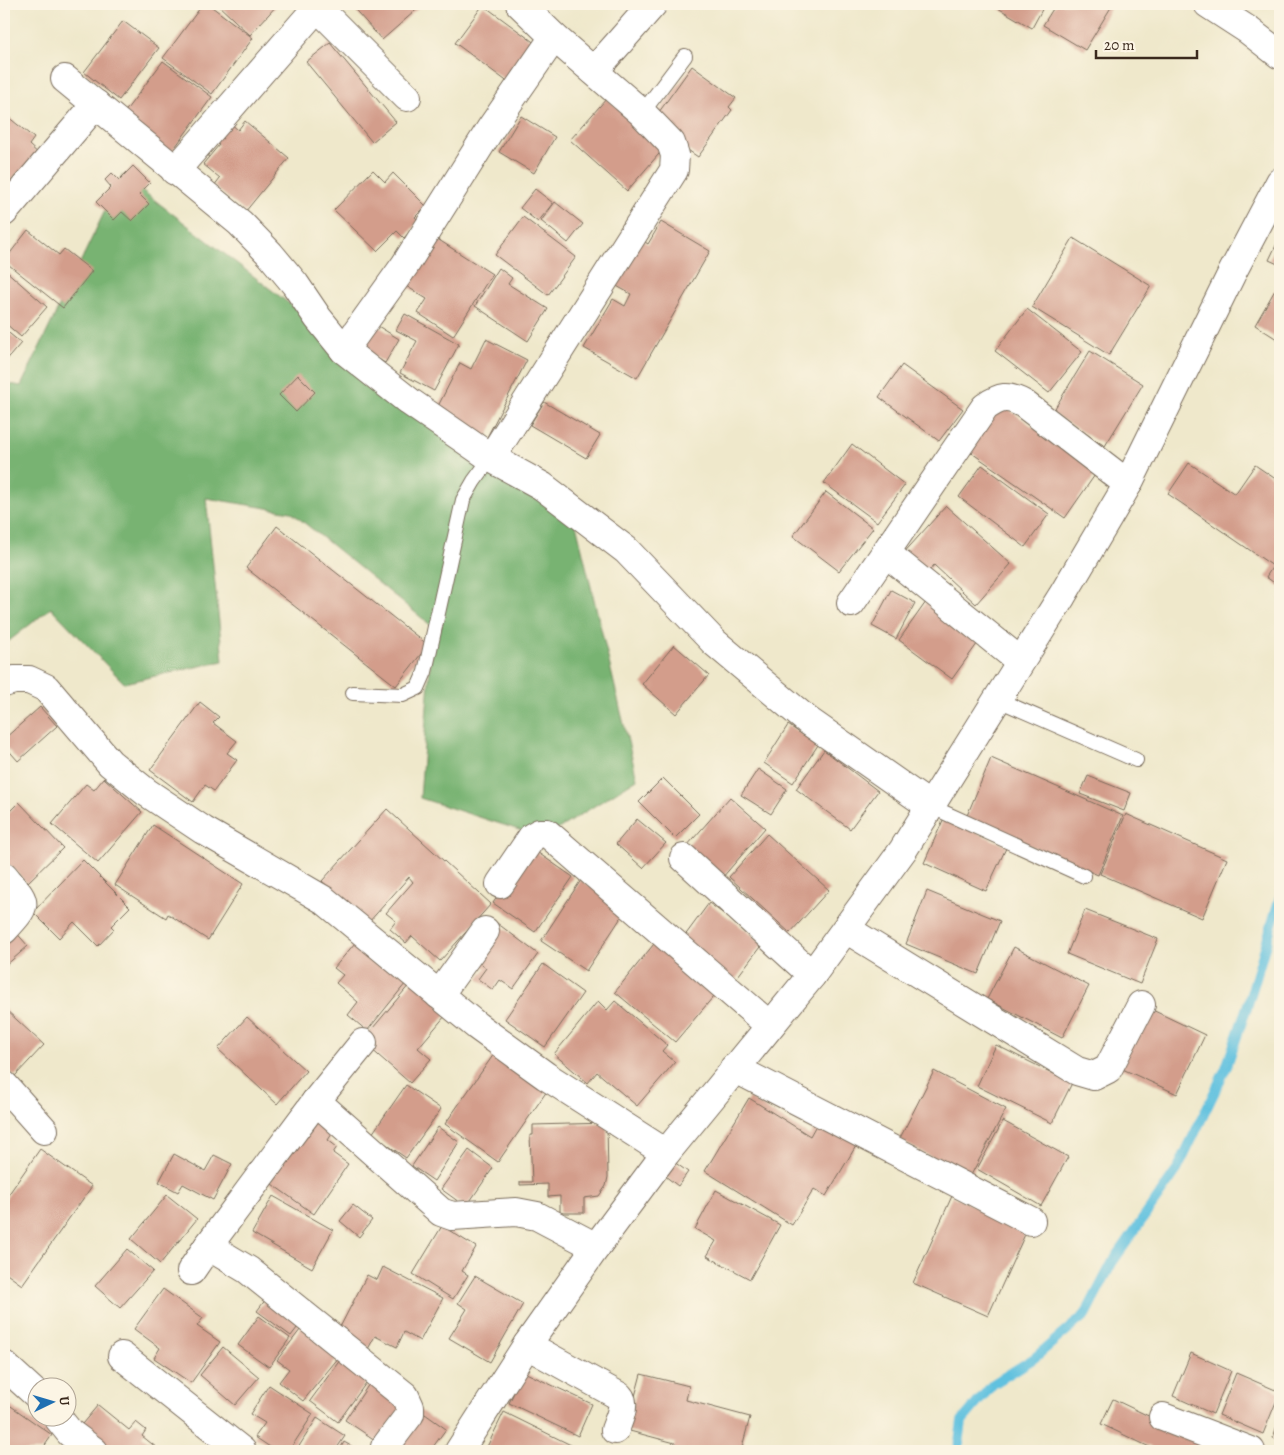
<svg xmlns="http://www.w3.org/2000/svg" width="1284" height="1455" font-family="Alegreya,serif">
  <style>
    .forest { fill: #78b372; stroke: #5a6e48 }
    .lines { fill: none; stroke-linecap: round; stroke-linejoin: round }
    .stream { stroke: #60c1df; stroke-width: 10 }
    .building { fill: #d39d8b }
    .service-casing { stroke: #7a6c5b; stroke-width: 16 }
    .minor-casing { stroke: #7a6c5b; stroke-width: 30 }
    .service { stroke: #fff; stroke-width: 14 }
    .minor { stroke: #fff; stroke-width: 28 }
  </style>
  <rect width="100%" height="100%" fill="#fcf5e5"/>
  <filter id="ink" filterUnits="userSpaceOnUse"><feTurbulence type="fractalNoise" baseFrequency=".02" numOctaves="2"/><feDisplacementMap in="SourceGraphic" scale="10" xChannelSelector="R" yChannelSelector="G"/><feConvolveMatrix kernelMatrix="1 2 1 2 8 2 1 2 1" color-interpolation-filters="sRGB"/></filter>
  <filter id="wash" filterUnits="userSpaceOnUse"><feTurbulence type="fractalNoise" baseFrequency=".0096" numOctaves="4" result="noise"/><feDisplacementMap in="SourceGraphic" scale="20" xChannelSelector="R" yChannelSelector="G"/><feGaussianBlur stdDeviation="1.12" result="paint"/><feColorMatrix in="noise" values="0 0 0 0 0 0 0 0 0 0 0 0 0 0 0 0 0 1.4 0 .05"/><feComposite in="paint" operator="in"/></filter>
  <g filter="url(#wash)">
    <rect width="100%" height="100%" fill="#efe8cb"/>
    <polygon class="forest" points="122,175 576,524 637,779 544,838 420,798 433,627 291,512 206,498 223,661 124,683 51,608 4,645 4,383 21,386"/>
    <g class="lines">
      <polyline class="stream" points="958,1451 962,1421 993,1384 1033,1359 1085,1315 1112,1263 1177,1170 1226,1068 1248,1004 1280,897"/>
    </g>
    <g id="blocks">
      <g class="building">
        <polygon points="203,4 208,4 253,38 212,94 163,58"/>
        <polygon points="217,4 278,4 250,35"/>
        <polygon points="350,4 423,4 382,40"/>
        <polygon points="991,4 1045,4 1032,28"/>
        <polygon points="1056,4 1113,4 1085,50 1043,25"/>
        <polygon points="483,5 536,44 509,83 455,43"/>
        <polygon points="123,21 159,48 119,100 84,72"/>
        <polygon points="330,43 396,122 372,142 306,62"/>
        <polygon points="163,61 212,97 170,154 121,117"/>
        <polygon points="692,66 736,98 729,107 732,110 698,157 682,146 654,119"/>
        <polygon points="607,98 664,148 627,191 570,140"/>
        <polygon points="7,116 34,138 29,145 41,156 23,177 18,173 4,190 4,120"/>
        <polygon points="521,116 555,137 534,173 499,152"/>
        <polygon points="245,121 289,158 245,212 214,186 220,178 203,164 219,145 214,141 229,122 238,130"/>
        <polygon points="133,166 150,183 139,194 149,204 132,221 122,212 114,220 96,202 111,187 105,180 112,173 119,180"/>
        <polygon points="373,170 385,182 393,173 426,206 415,217 419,221 404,238 397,231 377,251 334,210"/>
        <polygon points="535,189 553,203 538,222 520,208"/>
        <polygon points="555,202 583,224 568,243 541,221"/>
        <polygon points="523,217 576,257 548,295 495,255"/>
        <polygon points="661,222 710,251 637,378 584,348 613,299 625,306 631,294 613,284 639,238 648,244"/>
        <polygon points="28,230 59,255 64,249 92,271 63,308 4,261"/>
        <polygon points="428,233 492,274 453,336 418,313 427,299 398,281"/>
        <polygon points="1280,237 1280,265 1269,260"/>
        <polygon points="1073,238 1151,286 1109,355 1032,307"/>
        <polygon points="499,268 512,278 508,284 548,309 528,341 475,306"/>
        <polygon points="4,269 47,307 21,337 4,322"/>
        <polygon points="1275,290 1280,293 1280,341 1255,325"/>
        <polygon points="1027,309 1082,352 1049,393 995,351"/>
        <polygon points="405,314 459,344 434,391 400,373 417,341 396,330"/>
        <polygon points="373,323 399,339 385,363 359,347"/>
        <polygon points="4,329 21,343 4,363"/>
        <polygon points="486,339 527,360 486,439 435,412 460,363 471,369"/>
        <polygon points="1090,351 1143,384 1105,446 1052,413"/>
        <polygon points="902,365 963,409 939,441 879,397"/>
        <polygon points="298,375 315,392 296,412 279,395"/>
        <polygon points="544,402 600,435 586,458 530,425"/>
        <polygon points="998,402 1097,472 1065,518 966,449"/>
        <polygon points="852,444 905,485 877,522 824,483"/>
        <polygon points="1189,463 1235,494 1255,465 1280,482 1280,587 1266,577 1273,566 1168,494"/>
        <polygon points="982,465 1049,514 1025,547 959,497"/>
        <polygon points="826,492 873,528 839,571 793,536"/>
        <polygon points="946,506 1011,564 976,604 934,565 924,577 901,556"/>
        <polygon points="277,526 428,645 396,686 246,568"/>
        <polygon points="891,590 915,603 896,639 872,626"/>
        <polygon points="926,602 980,640 952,679 899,640"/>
        <polygon points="674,645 709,675 676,714 642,684"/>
        <polygon points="200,702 219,717 213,723 237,741 227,753 237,760 214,791 205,785 193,802 150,770"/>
        <polygon points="40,707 57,726 18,761 4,745 4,739"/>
        <polygon points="788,725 818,745 793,783 764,763"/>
        <polygon points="824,750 878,791 850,829 796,789"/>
        <polygon points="991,758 1123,816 1098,875 966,818"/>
        <polygon points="758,769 787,789 771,814 741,795"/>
        <polygon points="1088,776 1131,793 1124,811 1080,794"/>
        <polygon points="104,778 142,812 98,863 52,824 86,784 94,790"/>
        <polygon points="663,778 699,814 675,838 639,802"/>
        <polygon points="730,797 765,828 722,878 686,847"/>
        <polygon points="19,802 63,848 27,883 4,859 10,853 4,846 4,817"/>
        <polygon points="387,809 491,904 440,961 412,936 406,943 390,929 396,921 386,913 413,882 409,877 368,923 322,881"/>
        <polygon points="1126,814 1227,859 1202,918 1100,874"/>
        <polygon points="944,818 1007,846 986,891 924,863"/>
        <polygon points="637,819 666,843 643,868 616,844"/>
        <polygon points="153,825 243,884 208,940 168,914 166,918 115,885"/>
        <polygon points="767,834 829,890 790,933 729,877"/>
        <polygon points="531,848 573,877 535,932 493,903"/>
        <polygon points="83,860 130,907 111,926 114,929 98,946 74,922 59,938 33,912"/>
        <polygon points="581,880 626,910 586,971 541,941"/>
        <polygon points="927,891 1000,921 978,974 906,944"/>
        <polygon points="709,903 763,943 735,980 681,941"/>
        <polygon points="1085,910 1158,939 1140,984 1067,954"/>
        <polygon points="497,923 538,954 513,989 500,980 493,990 478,979 486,968 472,957"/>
        <polygon points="14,930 28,946 4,967 4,940"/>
        <polygon points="360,937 410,978 367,1031 348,1015 358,1002 336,983 343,975 334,968"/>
        <polygon points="658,939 719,990 675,1042 615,992"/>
        <polygon points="1014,947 1089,986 1062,1038 987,999"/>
        <polygon points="543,964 583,993 545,1047 505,1019"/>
        <polygon points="415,978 451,1009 418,1048 431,1059 410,1083 362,1041"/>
        <polygon points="598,1001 607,1010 615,1001 667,1045 662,1051 675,1062 637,1106 597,1072 588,1083 554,1054"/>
        <polygon points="1144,1006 1205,1035 1177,1094 1116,1066"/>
        <polygon points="4,1008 44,1045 15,1076 4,1066"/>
        <polygon points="247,1017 306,1071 277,1104 218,1049"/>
        <polygon points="996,1045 1072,1083 1052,1123 977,1086"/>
        <polygon points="494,1054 547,1091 498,1162 445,1124"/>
        <polygon points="934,1071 1006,1109 970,1177 899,1140"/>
        <polygon points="406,1085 441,1109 406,1158 372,1134"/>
        <polygon points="749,1098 810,1136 820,1118 859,1141 826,1196 814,1189 792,1225 705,1171"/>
        <polygon points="314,1117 334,1131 328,1140 337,1147 333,1153 348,1164 314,1214 269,1182"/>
        <polygon points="1003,1121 1068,1157 1041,1206 977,1169"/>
        <polygon points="607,1123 608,1177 606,1186 599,1196 584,1198 584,1213 560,1213 560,1196 548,1197 548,1184 520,1185 520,1182 532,1182 530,1135 533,1135 533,1125"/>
        <polygon points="438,1127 459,1142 434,1181 412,1166"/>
        <polygon points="40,1149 92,1186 22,1285 4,1272 4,1201"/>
        <polygon points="469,1150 493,1168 466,1207 441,1189"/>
        <polygon points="174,1154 205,1171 214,1155 232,1164 213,1200 183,1184 178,1192 159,1182"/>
        <polygon points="670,1159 688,1172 678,1186 660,1172"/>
        <polygon points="716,1190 780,1225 750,1279 707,1256 716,1241 695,1229"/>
        <polygon points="167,1195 197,1219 160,1264 131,1239"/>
        <polygon points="273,1196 333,1230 312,1268 252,1233"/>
        <polygon points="952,1196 1027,1230 988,1316 913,1283"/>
        <polygon points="353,1205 372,1220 359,1237 340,1221"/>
        <polygon points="442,1226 476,1247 462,1271 468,1275 453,1299 413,1274"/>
        <polygon points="127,1249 153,1271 120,1308 95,1286"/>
        <polygon points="383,1267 443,1298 420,1341 404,1332 397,1347 375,1336 368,1349 337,1333 367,1275 377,1280"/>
        <polygon points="475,1276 523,1304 490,1362 449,1338 467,1309 458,1303"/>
        <polygon points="163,1289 203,1318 197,1326 220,1342 191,1383 154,1358 160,1348 134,1329"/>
        <polygon points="269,1295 303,1320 291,1336 257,1311"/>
        <polygon points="259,1316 290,1338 269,1367 238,1345"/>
        <polygon points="307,1321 344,1351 303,1401 279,1382 289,1369 277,1360"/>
        <polygon points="223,1347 259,1377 235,1405 200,1375"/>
        <polygon points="1191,1353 1231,1371 1213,1414 1173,1396"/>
        <polygon points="343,1356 371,1376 338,1422 310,1401"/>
        <polygon points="524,1372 592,1404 578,1436 509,1403"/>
        <polygon points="1236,1373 1280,1392 1263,1434 1219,1415"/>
        <polygon points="641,1374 689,1386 686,1400 750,1417 741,1451 673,1451 675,1443 626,1430"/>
        <polygon points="373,1378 406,1401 378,1442 345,1420"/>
        <polygon points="269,1385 313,1414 289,1451 276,1451 255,1437 265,1423 250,1414"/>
        <polygon points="1113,1399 1209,1445 1206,1451 1158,1451 1101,1424"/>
        <polygon points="8,1404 52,1435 41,1451 4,1451 4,1411"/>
        <polygon points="98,1405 129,1430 136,1422 146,1430 142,1436 157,1448 154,1451 103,1451 77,1430"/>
        <polygon points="418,1409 446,1429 430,1451 403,1451 393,1444"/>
        <polygon points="504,1412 583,1451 485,1451"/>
        <polygon points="1280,1416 1280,1441 1273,1438"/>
        <polygon points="317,1418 345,1436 335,1451 296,1451"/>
        <polygon points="344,1442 360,1451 339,1451"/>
      </g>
    </g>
  </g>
  <g filter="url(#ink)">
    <use href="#blocks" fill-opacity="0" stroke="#7a6c5b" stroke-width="1"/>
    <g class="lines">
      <defs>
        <g id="service">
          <polyline points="642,113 685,56"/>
          <polyline points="353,693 403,695 418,688 425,672 463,500 474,481 491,458"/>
          <polyline points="996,699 1136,760"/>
          <polyline points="930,806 1084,876"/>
        </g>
        <g id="minor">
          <polyline points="1208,4 1248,30 1280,55"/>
          <polyline points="317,7 407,97"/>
          <polyline points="594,71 653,4"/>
          <polyline points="65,79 240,223 270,254 295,284 318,318 344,350 410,402 491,458 542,486 626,550 714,642 807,720 930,806"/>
          <polyline points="175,171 320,4"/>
          <polyline points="4,212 96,104"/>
          <polyline points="344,350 405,265 491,128 554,37"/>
          <polyline points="491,458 674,170 675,155 671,143 642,113 554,37 520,4"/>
          <polyline points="886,553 1020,661"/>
          <path d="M851,603L985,407C1001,396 1007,395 1024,404L1128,484"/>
          <polyline points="4,683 14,680 29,680 46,688 110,763 146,792 203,830 324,900 477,1026 546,1076 666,1153"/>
          <polyline points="684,858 812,975"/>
          <path d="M4,876C27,904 30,902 4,930"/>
          <polyline points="500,884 532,837 539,833 547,833 769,1025"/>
          <polyline points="846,929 1077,1071 1094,1076 1108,1069 1141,1005"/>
          <polyline points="439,995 485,931"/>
          <polyline points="734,1068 1031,1221"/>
          <polyline points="4,1085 44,1130"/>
          <polyline points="316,1101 363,1043"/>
          <polyline points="208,1246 248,1270 405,1396 410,1407 410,1414 385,1447 384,1451"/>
          <polyline points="191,1271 208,1246 316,1101 441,1212 452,1216 516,1212 537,1216 596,1247"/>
          <path d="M527,1345L619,1396C627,1404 618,1421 615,1430"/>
          <polyline points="122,1356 242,1451"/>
          <polyline points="4,1365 38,1396"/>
          <polyline points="1163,1417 1251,1451"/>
          <polyline points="58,1418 70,1433 94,1451"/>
          <polyline points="459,1451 527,1345 596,1247 666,1153 812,975 903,850 1062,596 1128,484 1233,271 1280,182"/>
        </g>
      </defs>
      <use href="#service" class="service-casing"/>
      <use href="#minor" class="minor-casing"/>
      <use href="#service" class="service"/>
      <use href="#minor" class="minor"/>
    </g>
  </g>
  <rect width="1284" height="1455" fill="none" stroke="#fcf5e5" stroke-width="20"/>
  <g transform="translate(52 1402) rotate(85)"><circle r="24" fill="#fcf5e5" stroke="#afa495"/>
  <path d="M0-4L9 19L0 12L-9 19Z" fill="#1f6fb2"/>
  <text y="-8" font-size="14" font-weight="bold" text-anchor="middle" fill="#3b2a1e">U</text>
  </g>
  <path d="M1096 50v8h101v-8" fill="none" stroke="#3b2a1e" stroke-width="2.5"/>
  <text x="1104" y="50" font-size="15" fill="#3b2a1e" stroke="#fcf5e5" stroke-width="4" paint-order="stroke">20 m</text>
</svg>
